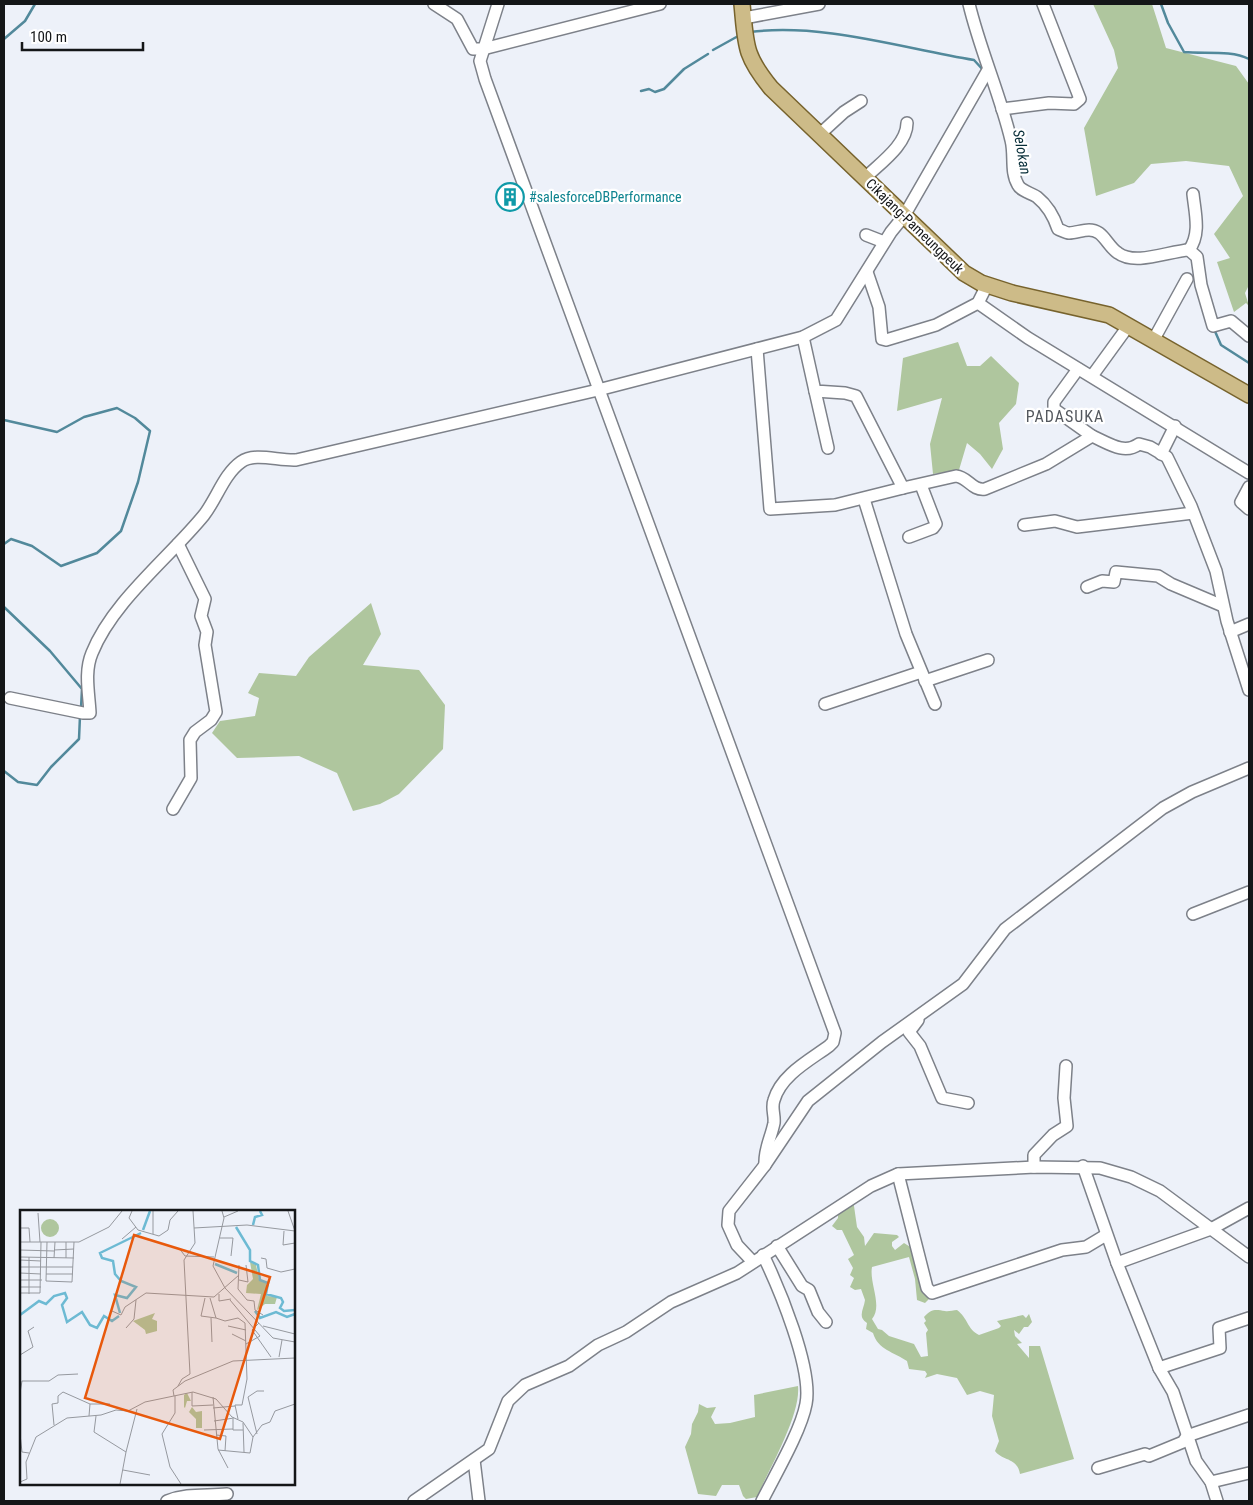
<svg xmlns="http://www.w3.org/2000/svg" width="1253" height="1505" font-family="'Roboto Condensed',sans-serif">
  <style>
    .green { fill: #afc69e }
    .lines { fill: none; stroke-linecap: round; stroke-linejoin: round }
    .stream { stroke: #52899b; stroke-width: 2.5 }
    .minor-casing { stroke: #7d8189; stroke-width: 14 }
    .major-casing { stroke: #77632d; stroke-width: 18 }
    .minor { stroke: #fff; stroke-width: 11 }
    .major { stroke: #cdbb88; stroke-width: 15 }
    .labels { text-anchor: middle; stroke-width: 4.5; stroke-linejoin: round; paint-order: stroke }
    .culture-label { font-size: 14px; fill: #0d838f; stroke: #fff; text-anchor: start }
    .street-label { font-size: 14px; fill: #141618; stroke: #fff }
    .water-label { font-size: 15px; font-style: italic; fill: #082e39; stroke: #fff }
    .quarter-label { font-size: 16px; letter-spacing: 1px; fill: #54585e; stroke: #fff }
    .inset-river { fill: none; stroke: #6dbad3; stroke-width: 2.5 }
    .inset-road { fill: none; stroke: #96999f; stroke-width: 1 }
    .view { fill: #e8590c; fill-opacity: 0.15; stroke: #e8590c; stroke-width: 2.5 }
    .inset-edge { fill: none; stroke: #141618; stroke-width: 2.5 }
  </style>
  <rect width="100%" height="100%" fill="#edf1f9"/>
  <g class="green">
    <polygon points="1093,4 1152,4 1166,48 1236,66 1249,84 1249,285 1245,293 1249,306 1246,303 1234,312 1217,262 1230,258 1214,234 1243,196 1229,166 1186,161 1151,164 1134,183 1096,196 1084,128 1118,68 1114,50"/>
    <polygon points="958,342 967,366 980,366 991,356 1019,383 1016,404 999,423 1003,449 992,469 980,454 967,443 959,470 933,474 930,444 942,398 897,411 903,358"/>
    <polygon points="371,603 381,634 363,665 419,670 445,705 443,749 399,794 380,804 353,811 337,773 299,756 237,758 212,733 220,721 255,716 259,698 248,693 259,673 296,676 309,657"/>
    <path d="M853,1199L857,1227L864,1237L865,1246L874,1233L897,1235L899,1237L892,1242V1246L895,1250L904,1243L912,1248L929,1295V1299L925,1303L917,1300L915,1279L909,1257L872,1267C869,1283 883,1306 872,1319L878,1329L882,1330L889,1336L914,1344L921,1357L928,1356L926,1333L928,1330L924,1323L926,1321L924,1317C931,1309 935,1309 945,1311C948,1312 953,1310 957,1310C968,1318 967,1329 979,1335L999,1328L1001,1326L997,1321L1023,1315L1026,1318L1029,1314L1032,1322L1028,1327H1024L1019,1334L1014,1330L1015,1336L1022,1343L1017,1344L1029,1358V1346H1040L1074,1459L1020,1474C1017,1457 1002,1461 995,1451L999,1441L992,1416L994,1395L980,1391L967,1395L957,1378L937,1374L925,1378L927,1374L925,1371L909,1369L907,1361C894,1352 878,1350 873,1333L866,1329L867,1323C857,1317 864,1309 865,1300L861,1289L855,1290L850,1287L854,1278L850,1275L853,1268L848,1259L854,1255L842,1230H837L832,1226L838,1218V1210Z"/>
    <path d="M798,1386C801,1415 769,1469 757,1497L746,1499L743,1496L739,1485H722L716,1496L698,1494L685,1447L691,1434L692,1424L698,1412L699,1404L707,1408L716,1407L711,1417L715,1424L730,1423L755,1417L754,1395Z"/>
  </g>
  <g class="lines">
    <g class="stream">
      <path d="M1161,4L1168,23L1184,52C1205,54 1231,50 1249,59"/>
      <path d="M750,32C824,23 901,48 974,60L984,71"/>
      <polyline points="4,39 25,21 35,4"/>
      <polyline points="713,50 740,35"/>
      <polyline points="641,91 649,89 655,92 664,89 684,69 708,54"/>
      <polyline points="1214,329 1221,345 1249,363"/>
      <polyline points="4,420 57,432 84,417 117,408 135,418 150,431 138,482 121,531 97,553 61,566 32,546 11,539 4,544"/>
      <polyline points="4,607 50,651 82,689 81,708"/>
      <polyline points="4,771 18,782 37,785 51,767 79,739 80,716"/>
    </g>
    <defs>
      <g id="minor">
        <polyline points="434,4 457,19 473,49 483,49 660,4"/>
        <path d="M498,4L480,61L485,79L835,1033L833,1042L829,1046C810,1060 781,1075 774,1100C771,1108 775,1115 774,1123C771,1138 764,1149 765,1165"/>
        <path d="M969,4C980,50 1000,94 1011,140C1015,155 1010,172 1018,185C1021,191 1031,193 1037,197C1047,205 1054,217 1058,229C1061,230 1066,233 1069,233C1079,233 1089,226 1099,233C1106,238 1110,248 1118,253C1135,266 1169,251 1189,250L1197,257L1201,285L1213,326L1231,321L1249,336"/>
        <polyline points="744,18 819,4"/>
        <polyline points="1002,109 1049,103 1074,104 1080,99 1043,4"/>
        <polyline points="820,134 844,112 861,101"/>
        <path d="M865,178C879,164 907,145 907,123"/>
        <polyline points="866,235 884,242"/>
        <path d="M1189,250C1201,234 1195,213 1193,194"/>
        <polyline points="867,272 879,307 882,339 886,340 936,325 978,303 987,285"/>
        <polyline points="978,303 1028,338 1249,473"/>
        <polyline points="1154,339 1187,279"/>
        <polyline points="757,349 770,509 835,505 903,488 856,396 845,393 815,391 803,337"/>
        <polyline points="1078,369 1054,402 1054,409 1092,436"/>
        <polyline points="1092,376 1129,325"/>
        <polyline points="815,391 828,448"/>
        <polyline points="1161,454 1175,426"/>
        <polyline points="1249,487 1241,502 1249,509"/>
        <path d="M903,488L956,476C968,477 972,491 985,489L1046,464L1092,436C1108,443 1124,455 1139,444L1150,447L1167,457L1191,506L1216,571L1227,621L1249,690"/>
        <polyline points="864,499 906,634 935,704"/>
        <polyline points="1024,525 1055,521 1077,527 1193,513"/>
        <polyline points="909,537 933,528 936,524 921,485"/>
        <polyline points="1087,587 1102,581 1114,582 1116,572 1158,576 1171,584 1223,606"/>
        <polyline points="1230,632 1249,624"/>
        <polyline points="925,681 988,660"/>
        <path d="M10,698L83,713H90C89,693 84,672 92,653C113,601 169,558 204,515C217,498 224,474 241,462C255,452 278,461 296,460L598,390L803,337L836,320L891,232L904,216L988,70"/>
        <polyline points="825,704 921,672"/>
        <polyline points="173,809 191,778 190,740 195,732 211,720 216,712 205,645 207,632 201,616 205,599 178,544"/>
        <polyline points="1193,914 1249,892"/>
        <polyline points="918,1020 909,1032 920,1046 942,1098 968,1103"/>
        <polyline points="1083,1166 1117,1263 1159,1368 1173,1392 1196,1461 1211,1482 1217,1501"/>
        <polyline points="1034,1167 1034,1155 1053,1135 1067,1126 1064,1098 1066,1066"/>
        <polyline points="898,1174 927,1288 932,1293 1062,1250 1086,1247 1106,1235"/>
        <polyline points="777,1246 802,1286 809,1290 818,1312 826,1322"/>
        <polyline points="753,1262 737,1245 728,1225 729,1211 765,1165 808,1101 882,1042 963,984 1005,929 1163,808 1192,792 1249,768"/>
        <polyline points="1117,1263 1211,1229 1249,1208"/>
        <polyline points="1159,1368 1220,1348 1219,1328 1249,1318"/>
        <polyline points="474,1460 479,1501"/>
        <polyline points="1098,1468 1145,1454 1149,1456 1183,1442 1187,1436 1249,1415"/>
        <polyline points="1211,1482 1249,1473"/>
        <path d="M167,1501C187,1493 205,1496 227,1494"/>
        <polyline points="414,1501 489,1449 508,1401 525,1385 569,1366 598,1345 626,1332 671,1302 737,1273 871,1186 898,1174 1035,1167 1100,1168 1131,1177 1160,1191 1249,1257"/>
        <path d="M762,1501C775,1475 801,1431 806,1404C813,1369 779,1288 763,1255"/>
      </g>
      <path id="major" d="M742,4C746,45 744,55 771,88L964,273L981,283L1012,293L1109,315L1249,395"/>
    </defs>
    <use href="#minor" class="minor-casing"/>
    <use href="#major" class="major-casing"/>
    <use href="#minor" class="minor"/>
    <use href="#major" class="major"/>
  </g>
  <defs>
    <symbol id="building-ring" viewBox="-11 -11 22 22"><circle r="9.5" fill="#fff" stroke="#0f9aa8" stroke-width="1.5"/><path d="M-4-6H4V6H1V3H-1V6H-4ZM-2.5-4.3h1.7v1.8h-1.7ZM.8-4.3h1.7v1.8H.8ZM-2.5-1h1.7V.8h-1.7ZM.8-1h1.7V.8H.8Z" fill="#0f9aa8"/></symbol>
  </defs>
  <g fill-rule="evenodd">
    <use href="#building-ring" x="494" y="181" width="32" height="32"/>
  </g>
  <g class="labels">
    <g class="culture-label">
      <text x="529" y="202">#salesforceDBPerformance</text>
    </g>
    <g class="street-label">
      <text transform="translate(915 226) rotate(44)" y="5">Cikajang-Pameungpeuk</text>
    </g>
    <g class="water-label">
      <text transform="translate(1022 152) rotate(80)" y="5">Selokan</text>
    </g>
    <g class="quarter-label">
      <text x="1065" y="422">PADASUKA</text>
    </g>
  </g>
  <g transform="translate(20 1210)">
    <rect width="275" height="275" fill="#edf1f9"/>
    <path d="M21 18a9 9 0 1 1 18 0a9 9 0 1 1-18 0ZM230,52L236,55L239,69L246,73L247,86L257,87L255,94H245L237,100L241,84L226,83L227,75L233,69ZM135,103L132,109L137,111V121L126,124L125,120L113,111ZM167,183L171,191H167L165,198L169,202L172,197L176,202L182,201V218H176V209L164,197V185Z" fill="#afc69e"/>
    <path class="inset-river" d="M233,15L235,7L242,5L240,1M216,17L230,40V51L238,55L240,70L248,73L246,84L261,88L263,92L260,98L264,101L275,100M123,20L130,1M195,54L217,63M235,101L240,108L256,102L267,107L275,104M100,103L95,85L107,88L116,77L101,71L95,64L93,51L82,48L80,43L121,23M0,105L19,91L26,94L34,86L45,83L47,88L42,95L47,112L62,102L70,115L77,118L84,106L92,111L99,106"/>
    <path class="inset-road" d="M112,1L109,8L118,20L139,26L148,20L150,10L158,1M202,1L204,8L193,56L205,78L253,128L275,132M268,1L275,21M18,3L20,32M204,7L218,1M0,18H9L10,32M174,18L227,15L275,21M264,21L263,35L275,33M133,24V1M200,28H213L211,46M102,29L116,17M0,32H59L89,17L102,1M27,32L26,71L52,72L54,32M159,38L165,46L194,47M0,40L34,41M34,40L54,39M0,47L54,48M34,48L35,32M46,48V32M241,48L246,49L247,58L261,62L275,59M0,50L21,51M219,55L218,79L227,90L234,91L235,100L243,105M0,57H53M0,63L21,64M26,64H53M0,70H22M219,70L228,72L226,55M0,77H21M0,83H20L21,32M9,84V47M199,84V91L211,89M185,88L181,106L196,108L190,88M210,90L240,126L226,134M92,101L101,105L105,97L126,83L194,87L219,65M191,108L192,132M196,108L205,111L218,108L225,113L227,169L222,195H215L218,209M239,113L232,120L251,147M208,116L226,120M243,116L275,124M106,118L114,109L116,90M212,124L226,131M0,145L13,137L8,121L14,117M259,147L262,130M158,176L162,169L170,164L164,50L175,33L173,1M172,182V196L193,195M0,183L2,171H29L38,165L58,164M154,186L153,180L165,171L213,151L275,148M155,186V203L142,224L150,257L161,274M193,187L198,239L208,258M70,194H90M193,198L215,196M76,206L74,222L106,242L100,274M213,209V220H223M194,211L214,208M223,213L224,242M34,215L32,194L38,193V186L43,182L70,194L69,206M184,220L213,219M0,224L2,242L9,243M237,224L228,187L237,181H244M196,225L206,226L205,241M198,240L230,243L233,227M106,242L117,199M103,260L130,265M0,272L7,269L6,252L16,227L47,208L81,205L96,200L108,201L125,192L173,182L196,189L212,207L223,212L233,227L242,215L250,212L255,201L275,194"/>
    <path class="view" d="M114,25L250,67L200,229L65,188Z"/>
    <rect width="275" height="275" class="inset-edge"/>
  </g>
  <rect width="1253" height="1505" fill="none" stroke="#141618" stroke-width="10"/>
  <path d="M22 42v8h121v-8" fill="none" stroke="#141618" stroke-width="2.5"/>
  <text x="30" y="42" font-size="15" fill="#141618" stroke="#ffffff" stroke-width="4" paint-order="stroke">100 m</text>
</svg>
